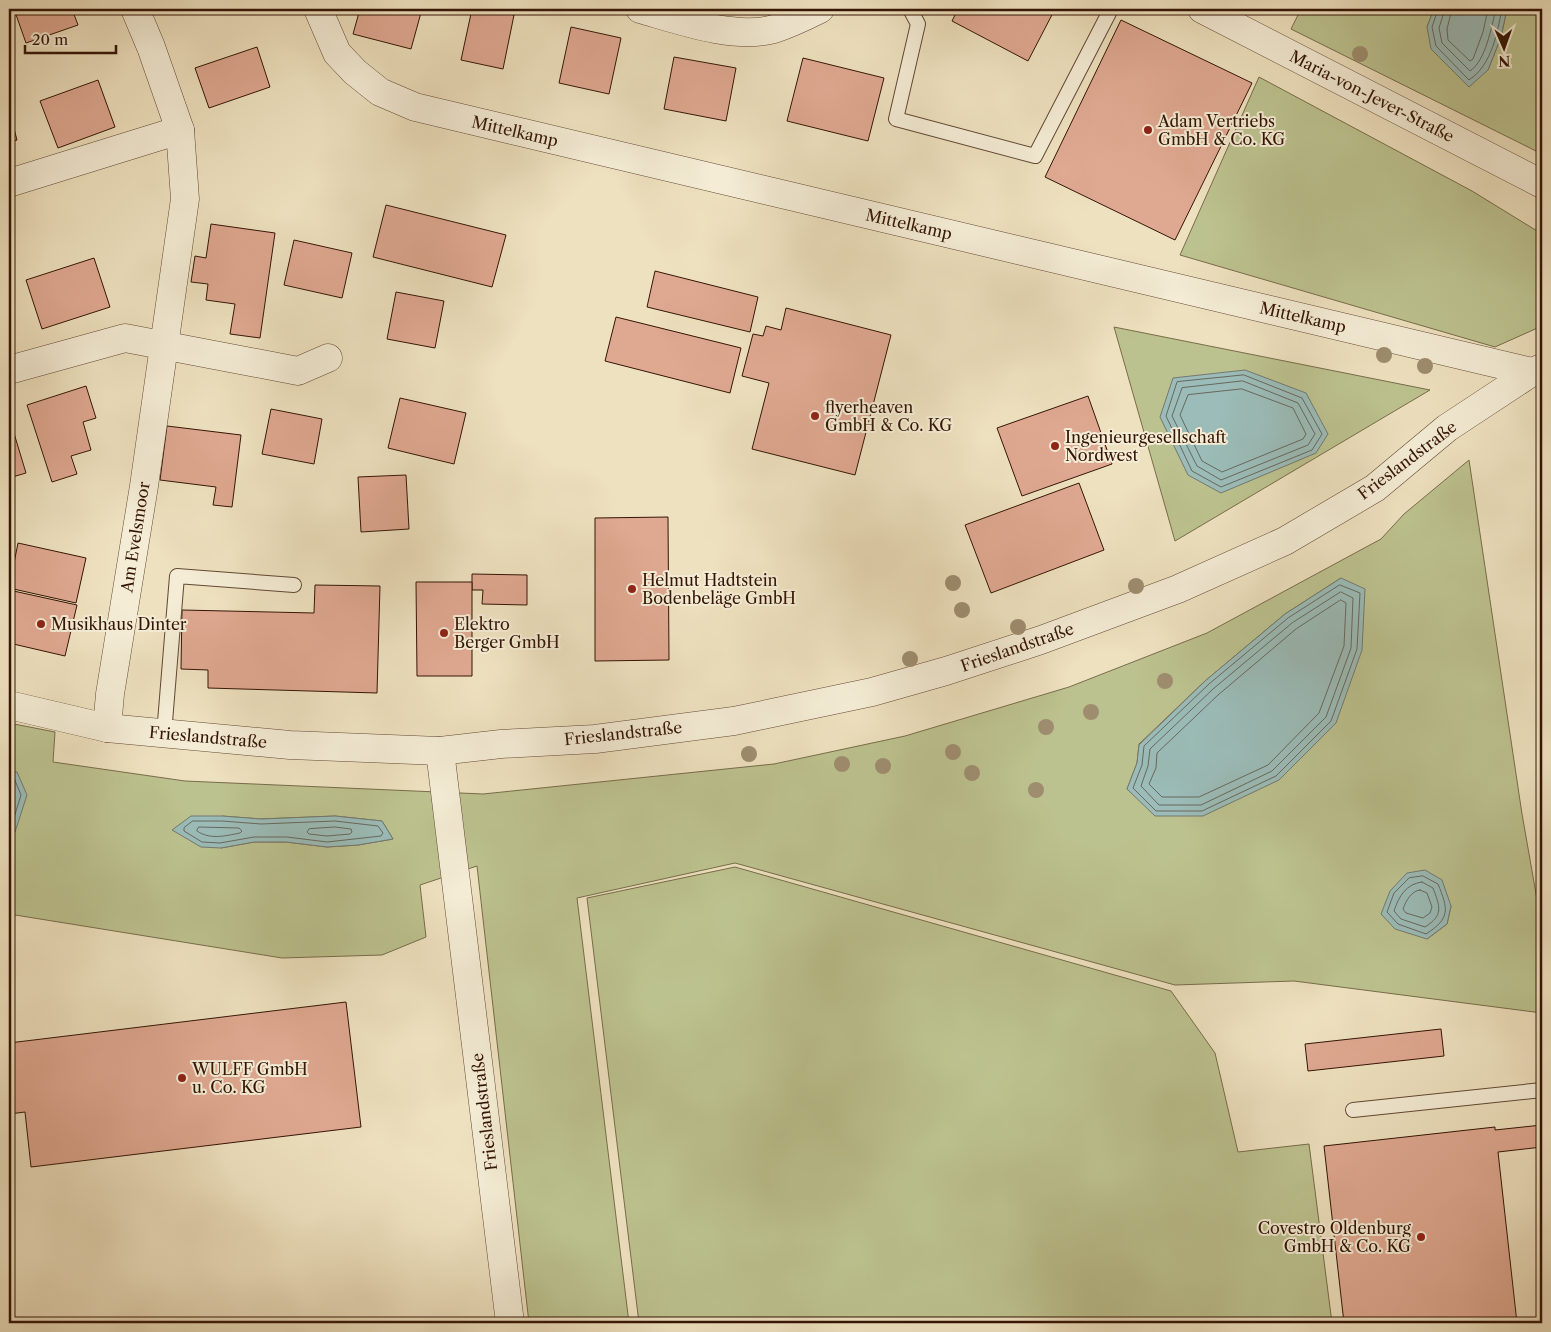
<svg xmlns="http://www.w3.org/2000/svg" width="1551" height="1332" font-family="'Libre Caslon Text',serif">
  <style>
    .green { fill: #bcc28f; stroke: #786c4a; fill-rule: evenodd }
    .water { fill: #9bbcb8; stroke: #727970 }
    .lines { fill: none; stroke-linecap: round; stroke-linejoin: round }
    .shore { stroke: #68685e; stroke-width: 1 }
    .building { fill: #dfa891; stroke: #341505 }
    .lane-casing { stroke: #624834; stroke-width: 16 }
    .street-casing { stroke: #624834; stroke-width: 29 }
    .lane { stroke: #f4ecd5; stroke-width: 14 }
    .street { stroke: #f4ecd5; stroke-width: 28 }
    .tree { fill: #9e8d6f }
    .poi-dot { fill: #8f2418; stroke: #f4ecd5; stroke-width: 2 }
    .labels { text-anchor: middle; stroke-width: 4; stroke-linejoin: round; paint-order: stroke }
    .street-label { font-size: 16px; fill: #341505; stroke: #f4ecd5 }
    .poi-label { font-size: 16px; fill: #341505; stroke: #f4ecd5; text-anchor: start }
  </style>
  <rect width="100%" height="100%" fill="#eee1bf"/>
  <filter id="stains"><feTurbulence type="fractalNoise" baseFrequency=".004" numOctaves="4"/><feColorMatrix values="0 0 0 0 .2 0 0 0 0 .09 0 0 0 0 .02 0 0 0 .5 -.17"/></filter>
  <radialGradient id="worn" r=".72"><stop offset=".6" stop-color="#630" stop-opacity="0"/><stop offset="1" stop-color="#630" stop-opacity=".3"/></radialGradient>
  <g class="green">
    <polygon points="1301,9 1434,9 1427,27 1488,70 1501,37 1507,9 1542,9 1542,154 1291,29"/>
    <polygon points="1259,77 1472,191 1542,234 1542,326 1495,347 1180,255"/>
    <polygon points="1114,327 1430,390 1175,541"/>
    <path d="M1469,460L1522,814L1542,928V1013L1294,981L1175,985L735,863L577,898L629,1323H529L477,866L420,885L426,937L382,955L282,958L9,914V830L15,832L17,773L9,771V723L55,732L53,762L185,781L483,794L774,764L905,736L1069,687L1207,633L1381,539L1404,514ZM1341,578L1127,789L1137,763L1139,744L1205,681L1285,614ZM222,816L261,819L335,816L382,821L393,839L358,845L327,847L286,842H254L221,848ZM1451,906L1447,924L1427,939Z"/>
    <polygon points="735,867 1171,991 1215,1053 1238,1152 1309,1144 1332,1323 639,1323 587,898"/>
  </g>
  <g class="water">
    <polygon points="1434,9 1507,9 1501,37 1488,70 1469,87 1431,49 1427,27"/>
    <polygon points="1245,370 1306,393 1328,434 1316,453 1221,493 1188,475 1160,417 1173,378"/>
    <polygon points="1341,578 1365,589 1362,650 1336,723 1279,780 1203,816 1155,816 1127,789 1137,763 1139,745 1205,681 1285,614"/>
    <polygon points="9,771 17,772 27,795 15,832 9,830"/>
    <polygon points="191,816 222,816 261,819 335,816 382,821 393,839 358,845 327,847 286,842 254,842 221,848 201,847 172,830"/>
    <polygon points="1425,870 1442,880 1451,906 1447,924 1427,939 1395,929 1381,914 1390,891 1407,873"/>
  </g>
  <g class="lines">
    <g class="shore">
      <path d="M1438,9L1432,27L1436,46L1469,80C1492,65 1497,33 1502,9"/>
      <path d="M1445,9L1439,28L1442,43L1470,71C1486,60 1491,28 1496,9"/>
      <polyline points="1452,9 1447,29 1448,40 1470,61 1473,59 1483,32 1488,9"/>
      <polygon points="1244,375 1302,398 1322,434 1312,450 1221,487 1192,471 1166,416 1177,382"/>
      <polygon points="1243,381 1298,403 1315,434 1308,445 1221,480 1197,466 1172,416 1182,388"/>
      <polygon points="1242,389 1293,408 1306,434 1303,439 1222,472 1202,461 1180,415 1188,395"/>
      <polygon points="1340,585 1360,593 1357,649 1331,721 1276,776 1202,811 1156,811 1133,788 1142,765 1144,746 1209,684 1288,618"/>
      <polygon points="1341,592 1353,598 1351,648 1326,717 1272,771 1201,805 1159,805 1141,786 1148,766 1150,749 1213,689 1292,623"/>
      <polygon points="1341,600 1346,603 1344,646 1319,713 1268,765 1199,797 1162,797 1149,784 1156,768 1157,753 1218,695 1296,629"/>
      <polyline points="9,776 14,778 21,795 12,824 9,826"/>
      <polygon points="193,821 222,821 261,824 335,821 378,826 383,833 381,836 327,842 287,837 254,837 220,843 202,842 184,831 184,828"/>
      <path d="M199,827L239,828L242,831L240,833C225,836 210,840 197,831Z"/>
      <polygon points="335,827 351,829 352,832 350,834 327,836 309,834 307,832 309,829"/>
      <path d="M1423,876L1438,884C1448,909 1451,918 1426,934L1398,924L1387,912L1394,893L1409,878Z"/>
      <path d="M1422,882L1433,888C1440,907 1444,915 1425,927L1401,919L1394,911C1399,896 1406,884 1422,882Z"/>
      <path d="M1420,890L1427,893L1432,907L1430,913L1423,918L1406,913L1403,909C1406,901 1411,891 1420,890Z"/>
    </g>
  </g>
  <g class="building">
    <polygon points="14,9 72,9 78,25 26,43"/>
    <polygon points="360,9 422,9 411,49 353,34"/>
    <polygon points="472,9 485,9 514,15 503,69 461,60"/>
    <polygon points="958,9 1055,9 1028,61 952,21"/>
    <polygon points="1121,20 1252,83 1175,240 1045,177"/>
    <polygon points="571,27 621,38 609,94 559,83"/>
    <polygon points="257,47 270,87 209,108 195,68"/>
    <polygon points="674,57 736,68 726,121 664,109"/>
    <polygon points="803,58 884,78 868,141 787,121"/>
    <polygon points="98,80 115,127 58,148 40,101"/>
    <polygon points="9,110 17,140 9,143"/>
    <polygon points="386,205 506,235 492,287 373,257"/>
    <polygon points="211,224 275,233 260,338 230,334 235,304 206,300 208,284 191,282 195,256 206,258"/>
    <polygon points="294,240 352,253 342,298 284,285"/>
    <polygon points="94,258 110,307 42,329 26,280"/>
    <polygon points="655,271 758,297 750,332 647,307"/>
    <polygon points="396,292 444,301 435,348 387,339"/>
    <polygon points="786,308 891,335 855,475 752,449 769,383 742,376 753,334 763,336 766,326 781,330"/>
    <polygon points="616,317 741,348 730,393 605,361"/>
    <polygon points="86,386 96,418 83,422 91,450 71,456 77,474 52,482 27,405"/>
    <polygon points="1088,396 1112,464 1022,496 997,428"/>
    <polygon points="400,398 466,413 454,464 388,448"/>
    <polygon points="271,409 322,419 314,464 262,454"/>
    <polygon points="9,420 10,420 26,473 9,478"/>
    <polygon points="167,426 241,435 232,507 213,505 216,487 160,480"/>
    <polygon points="406,475 409,529 361,532 358,477"/>
    <polygon points="1079,483 1104,550 991,593 965,525"/>
    <polygon points="668,517 669,660 595,661 595,518"/>
    <polygon points="18,543 86,558 76,603 9,588"/>
    <polygon points="472,574 527,575 527,605 482,604 483,590 472,590"/>
    <polygon points="416,582 472,582 472,676 417,676"/>
    <polygon points="315,585 380,586 377,693 208,688 208,670 181,669 182,610 314,613"/>
    <polygon points="9,590 77,605 65,656 9,643"/>
    <polygon points="346,1002 361,1127 31,1167 25,1112 9,1114 9,1043"/>
    <polygon points="1441,1029 1444,1056 1308,1071 1305,1044"/>
    <polygon points="1542,1125 1542,1147 1498,1152 1517,1323 1344,1323 1324,1146 1495,1127 1495,1130"/>
  </g>
  <g class="lines">
    <defs>
      <g id="lane">
        <polyline points="910,9 918,24 896,119 1035,156 1111,9"/>
        <polyline points="164,734 177,576 294,585"/>
        <polyline points="1353,1110 1542,1090"/>
      </g>
      <g id="street">
        <polyline points="318,9 337,53 355,72 380,92 415,107 1532,372"/>
        <path d="M640,9C679,20 734,40 774,29C789,24 806,16 820,9"/>
        <polyline points="1202,9 1542,184"/>
        <polyline points="9,183 180,130"/>
        <polyline points="9,370 125,338 298,371 328,358"/>
        <polyline points="9,705 107,728 290,745 440,751 501,744 595,739 734,721 872,692 946,671 1041,640 1178,589 1285,541 1375,488 1447,428 1532,372 1542,368"/>
        <polyline points="107,728 110,694 144,486 185,199 180,130 151,47 135,9"/>
        <polyline points="440,751 510,1323"/>
      </g>
    </defs>
    <use href="#lane" class="lane-casing"/>
    <use href="#street" class="street-casing"/>
    <use href="#lane" class="lane"/>
    <use href="#street" class="street"/>
  </g>
  <g class="tree">
    <circle cx="1360" cy="54" r="8"/>
    <circle cx="1384" cy="355" r="8"/>
    <circle cx="1425" cy="366" r="8"/>
    <circle cx="953" cy="583" r="8"/>
    <circle cx="1136" cy="586" r="8"/>
    <circle cx="962" cy="610" r="8"/>
    <circle cx="1018" cy="627" r="8"/>
    <circle cx="910" cy="659" r="8"/>
    <circle cx="1165" cy="681" r="8"/>
    <circle cx="1091" cy="712" r="8"/>
    <circle cx="1046" cy="727" r="8"/>
    <circle cx="953" cy="752" r="8"/>
    <circle cx="749" cy="754" r="8"/>
    <circle cx="842" cy="764" r="8"/>
    <circle cx="883" cy="766" r="8"/>
    <circle cx="972" cy="773" r="8"/>
    <circle cx="1036" cy="790" r="8"/>
  </g>
  <g class="poi-dot">
    <circle cx="1148" cy="130" r="5"/>
    <circle cx="815" cy="416" r="5"/>
    <circle cx="1055" cy="446" r="5"/>
    <circle cx="632" cy="589" r="5"/>
    <circle cx="41" cy="624" r="5"/>
    <circle cx="444" cy="633" r="5"/>
    <circle cx="182" cy="1078" r="5"/>
    <circle cx="1421" cy="1237" r="5"/>
  </g>
  <g class="labels">
    <g class="street-label">
      <text transform="translate(1372 96) rotate(27)" y="6">Maria-von-Jever-Straße</text>
      <text transform="translate(515 131) rotate(13)" y="6">Mittelkamp</text>
      <text transform="translate(909 224) rotate(13)" y="6">Mittelkamp</text>
      <text transform="translate(1303 317) rotate(13)" y="6">Mittelkamp</text>
      <text transform="translate(1407 460) rotate(-37)" y="6">Frieslandstraße</text>
      <text transform="translate(135 537) rotate(-81)" y="6">Am Evelsmoor</text>
      <text transform="translate(1017 647) rotate(-19)" y="6">Frieslandstraße</text>
      <text transform="translate(623 733) rotate(-6)" y="6">Frieslandstraße</text>
      <text transform="translate(208 737) rotate(5)" y="6">Frieslandstraße</text>
      <text transform="translate(484 1112) rotate(-97)" y="6">Frieslandstraße</text>
    </g>
    <g class="poi-label">
      <text x="1158" y="127">Adam Vertriebs<tspan x="1158" dy="18">GmbH &amp; Co. KG</tspan></text>
      <text x="825" y="413">flyerheaven<tspan x="825" dy="18">GmbH &amp; Co. KG</tspan></text>
      <text x="1065" y="443">Ingenieurgesellschaft<tspan x="1065" dy="18">Nordwest</tspan></text>
      <text x="642" y="586">Helmut Hadtstein<tspan x="642" dy="18">Bodenbeläge GmbH</tspan></text>
      <text x="51" y="630">Musikhaus Dinter</text>
      <text x="454" y="630">Elektro<tspan x="454" dy="18">Berger GmbH</tspan></text>
      <text x="192" y="1075">WULFF GmbH<tspan x="192" dy="18">u. Co. KG</tspan></text>
      <text x="1411" y="1234" text-anchor="end">Covestro Oldenburg<tspan x="1411" dy="18">GmbH &amp; Co. KG</tspan></text>
    </g>
  </g>
  <rect width="1551" height="1332" fill="none" stroke="#eee1bf" stroke-width="30"/>
  <rect x="10" y="10" width="1531" height="1312" fill="none" stroke="#341505" stroke-width="2.5"/>
  <rect x="15" y="15" width="1521" height="1302" fill="none" stroke="#341505"/>
  <g transform="translate(1504 48) rotate(178)" stroke="#f4ecd5" stroke-width="4" paint-order="stroke">
  <path d="M0-4L9 19L0 12L-9 19Z" fill="#341505"/>
  <text y="-8" font-size="14" font-weight="bold" text-anchor="middle" fill="#341505">N</text>
  </g>
  <path d="M25 45v8h91v-8" fill="none" stroke="#341505" stroke-width="2.5"/>
  <text x="32" y="45" font-size="15" fill="#341505" stroke="#f4ecd5" stroke-width="4" paint-order="stroke">20 m</text>
  <rect width="100%" height="100%" filter="url(#stains)"/>
  <rect width="100%" height="100%" fill="url(#worn)"/>
</svg>
